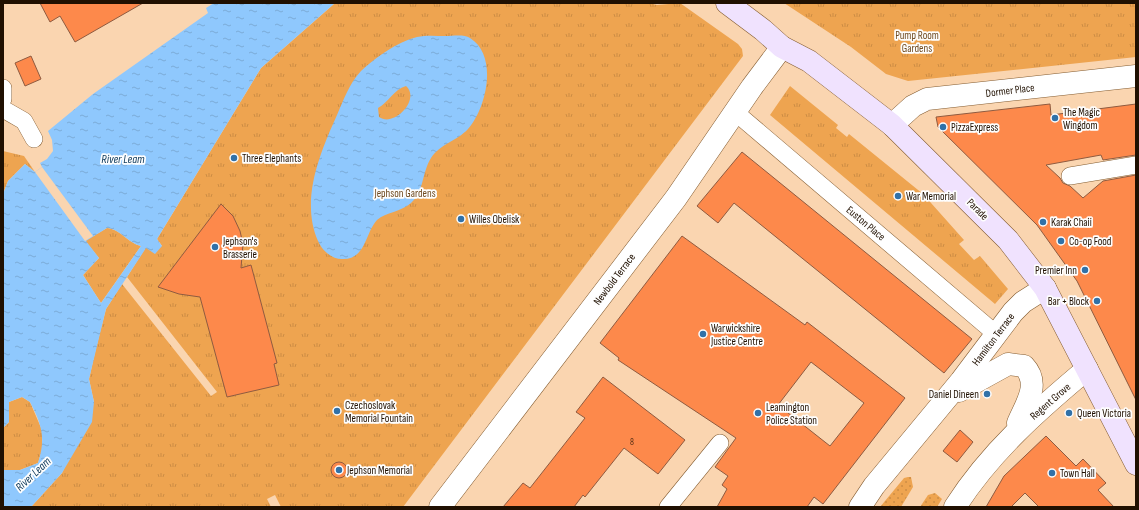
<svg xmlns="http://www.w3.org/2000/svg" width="1139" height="510" font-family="'Sofia Sans Condensed',sans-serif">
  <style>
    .grass { fill: url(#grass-dots) }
    .park { fill: url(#park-tufts) }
    .water { fill: url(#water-ripples); fill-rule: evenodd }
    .pier { fill: #fad5b0 }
    .building { fill: #fd894b; stroke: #8f5b40; fill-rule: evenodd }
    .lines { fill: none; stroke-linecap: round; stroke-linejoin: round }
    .minor-casing { stroke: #845c30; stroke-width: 18 }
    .tertiary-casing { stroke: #845c30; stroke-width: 23 }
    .secondary-casing { stroke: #845c30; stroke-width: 23 }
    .minor { stroke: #fff; stroke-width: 17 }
    .tertiary { stroke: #fff; stroke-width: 22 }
    .secondary { stroke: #f0e2fe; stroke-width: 22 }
    .poi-dot { fill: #3171a8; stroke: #fefefe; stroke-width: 1.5 }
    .labels { text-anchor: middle; stroke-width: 3.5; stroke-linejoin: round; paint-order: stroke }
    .number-label { font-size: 9px; fill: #572e14 }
    .park-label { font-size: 11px; fill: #6e491f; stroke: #fefefe }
    .street-label { font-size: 11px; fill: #201001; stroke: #fefefe }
    .poi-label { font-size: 11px; fill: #201001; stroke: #fefefe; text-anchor: start }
    .water-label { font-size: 12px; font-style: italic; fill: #0a3658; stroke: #fefefe }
  </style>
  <defs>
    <pattern id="grass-dots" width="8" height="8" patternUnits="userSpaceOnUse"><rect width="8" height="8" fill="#eea450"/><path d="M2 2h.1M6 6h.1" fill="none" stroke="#cc8c44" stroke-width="1.8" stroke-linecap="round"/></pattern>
    <pattern id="park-tufts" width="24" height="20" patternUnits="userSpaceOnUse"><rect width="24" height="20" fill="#eea450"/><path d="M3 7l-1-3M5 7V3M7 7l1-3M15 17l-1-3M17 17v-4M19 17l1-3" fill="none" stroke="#cc8c44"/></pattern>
    <pattern id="water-ripples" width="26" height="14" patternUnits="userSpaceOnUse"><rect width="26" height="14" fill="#8fc8fd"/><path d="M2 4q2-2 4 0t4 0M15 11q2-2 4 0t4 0" fill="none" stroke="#7babd7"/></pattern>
  </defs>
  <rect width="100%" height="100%" fill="#fad5b0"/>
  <g class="grass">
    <polygon points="908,477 911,477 913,487 901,507 880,507 904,478"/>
    <polygon points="935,493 942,499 937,507 920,507 928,495"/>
  </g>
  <g class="park">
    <polygon points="335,3 649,3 657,5 680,3 738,44 742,49 743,56 403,507 281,507 275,495 267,499 271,507 31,507 62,473 94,402 89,379 96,348 106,309 122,284 211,396 217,392 127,277 146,247 162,246 157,239 261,68"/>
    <polygon points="784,3 1136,3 1136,57 908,81 886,74 851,47"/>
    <polygon points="790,86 838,125 836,128 847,137 849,134 923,194 964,240 959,244 974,260 980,256 1008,289 995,304 770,115"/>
    <polygon points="3,151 24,156 35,172 25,164 8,181 3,194"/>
    <path d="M107,228C120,229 128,243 141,246L101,303L83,275L99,258L85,241Z"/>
    <polygon points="22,397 30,402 42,430 42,450 38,463 20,470 3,471 3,428 9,422 9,402"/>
  </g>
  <g class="water">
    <path d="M214,3H335L261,68L157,239L162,246L155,254L146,248L106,309L89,379L94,402L92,422L62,473L31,507H3V470H20L38,463C46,438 42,425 30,402L22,397L9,402V422L3,428V194L8,181L25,164L35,172L42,167L40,163L47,159L53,151L52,140L48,131L93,94L208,13L206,8ZM107,228C120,229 128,243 141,246L101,303L83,275L99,258L86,241Z"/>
    <path d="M445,36C453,36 464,34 470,38C499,56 486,109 468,129C457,141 440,144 431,158C422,172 424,192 411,203C401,212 386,212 377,220C365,233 366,260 342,259C331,259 322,250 318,241C300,200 320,153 337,115C344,99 349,84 361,71C376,57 397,42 417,37C426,35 436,36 445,36ZM406,86C421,99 394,128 379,117L378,108C389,102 393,90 406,86Z"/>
  </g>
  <polygon class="pier" points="42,167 93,236 85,241 35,172"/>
  <g class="building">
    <polygon points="40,3 143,3 75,42 60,16 50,22"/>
    <polygon points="31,56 41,79 25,86 15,63"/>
    <polygon points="1050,104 1051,115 1136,104 1136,155 1103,160 1101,155 1046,165 1060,178 1063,183 1070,186 1083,198 1103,181 1136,175 1136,400 1077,281 1037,225 938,127 936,117"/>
    <polygon points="742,152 972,339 944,373 734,203 718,223 697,206"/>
    <polygon points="221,204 233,216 240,231 243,244 241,268 251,265 277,363 274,364 279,385 227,397 200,297 179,294 158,287"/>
    <path d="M682,236L805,325L807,322L905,398L823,504L814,497L807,507H717L727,489L722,485L728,476L715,467L736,438L618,360L619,358L600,343ZM811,362L864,403L830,446L778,405Z"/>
    <polygon points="603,377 685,440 658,474 624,448 585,497 583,495 574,507 503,507 523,483 530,488 585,418 576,412"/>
    <polygon points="960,430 973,442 957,462 943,451"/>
    <polygon points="1046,436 1076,466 1083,459 1106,483 1098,490 1114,507 1039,507 1025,493 1011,507 986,507 1004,476"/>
    <circle cx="339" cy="470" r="8"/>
  </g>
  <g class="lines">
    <defs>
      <g id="minor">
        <polyline points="3,88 3,99"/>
        <polyline points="3,109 24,121 34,139"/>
        <polyline points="735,112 996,334"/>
        <polyline points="1070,176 1136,165"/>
        <polyline points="668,507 720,443"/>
      </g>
      <g id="tertiary">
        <polyline points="892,125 913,106 927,99 1136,76"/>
        <path d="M959,391L1008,364L1024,366C1041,384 1026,404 1018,423"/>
        <polyline points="440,507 676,198 752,87 782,47"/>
        <polyline points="860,507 874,486 961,381 1013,312 1023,302 1045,288"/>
        <path d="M955,507C990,452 1038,410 1087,369"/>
      </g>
      <polyline id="secondary" points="727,3 763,30 782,47 809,61 892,125 1008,240 1045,288 1136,464"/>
    </defs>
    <use href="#minor" class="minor-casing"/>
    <use href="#tertiary" class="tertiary-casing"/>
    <use href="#secondary" class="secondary-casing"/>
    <use href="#minor" class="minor"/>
    <use href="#tertiary" class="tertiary"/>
    <use href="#secondary" class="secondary"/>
  </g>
  <g class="poi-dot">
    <circle cx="1055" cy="118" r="4"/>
    <circle cx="943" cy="127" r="4"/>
    <circle cx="234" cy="158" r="4"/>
    <circle cx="898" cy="196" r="4"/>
    <circle cx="461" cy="219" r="4"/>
    <circle cx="1043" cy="222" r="4"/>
    <circle cx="1061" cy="241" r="4"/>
    <circle cx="215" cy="247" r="4"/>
    <circle cx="1085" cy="270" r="4"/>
    <circle cx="1097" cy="301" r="4"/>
    <circle cx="703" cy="334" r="4"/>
    <circle cx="987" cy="394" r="4"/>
    <circle cx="337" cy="411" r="4"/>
    <circle cx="758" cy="413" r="4"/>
    <circle cx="1069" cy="413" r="4"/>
    <circle cx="339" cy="470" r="4"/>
    <circle cx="1052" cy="473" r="4"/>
  </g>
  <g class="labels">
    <g class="number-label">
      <text x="632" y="445">8</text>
    </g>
    <g class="park-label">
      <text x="917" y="39">Pump Room<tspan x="917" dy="13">Gardens</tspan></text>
      <text x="405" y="197">Jephson Gardens</text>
    </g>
    <g class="street-label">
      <text transform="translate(1010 90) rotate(-7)" y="4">Dormer Place</text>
      <text transform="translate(978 209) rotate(45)" y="4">Parade</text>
      <text transform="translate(866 223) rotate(40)" y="4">Euston Place</text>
      <text transform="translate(614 279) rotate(-53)" y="4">Newbold Terrace</text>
      <text transform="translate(993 339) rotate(-53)" y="4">Hamilton Terrace</text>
      <text transform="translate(1050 401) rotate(-41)" y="4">Regent Grove</text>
    </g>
    <g class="poi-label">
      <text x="1063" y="116">The Magic<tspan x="1063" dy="13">Wingdom</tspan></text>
      <text x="951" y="131">PizzaExpress</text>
      <text x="242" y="162">Three Elephants</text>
      <text x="906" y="200">War Memorial</text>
      <text x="469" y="223">Willes Obelisk</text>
      <text x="1051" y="226">Karak Chaii</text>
      <text x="223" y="245">Jephson's<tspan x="223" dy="13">Brasserie</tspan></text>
      <text x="1069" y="245">Co-op Food</text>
      <text x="1077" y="274" text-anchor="end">Premier Inn</text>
      <text x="1089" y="305" text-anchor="end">Bar + Block</text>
      <text x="711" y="332">Warwickshire<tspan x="711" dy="13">Justice Centre</tspan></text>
      <text x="979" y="398" text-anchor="end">Daniel Dineen</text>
      <text x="345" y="409">Czechoslovak<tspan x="345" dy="13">Memorial Fountain</tspan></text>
      <text x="766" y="411">Leamington<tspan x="766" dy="13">Police Station</tspan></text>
      <text x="1077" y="417">Queen Victoria</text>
      <text x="347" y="474">Jephson Memorial</text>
      <text x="1060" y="477">Town Hall</text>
    </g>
    <g class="water-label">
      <text x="123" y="163">River Leam</text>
      <text transform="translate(33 474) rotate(-43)" y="4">River Leam</text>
    </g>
  </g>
  <rect width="1139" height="510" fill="none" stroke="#201001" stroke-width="8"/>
</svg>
